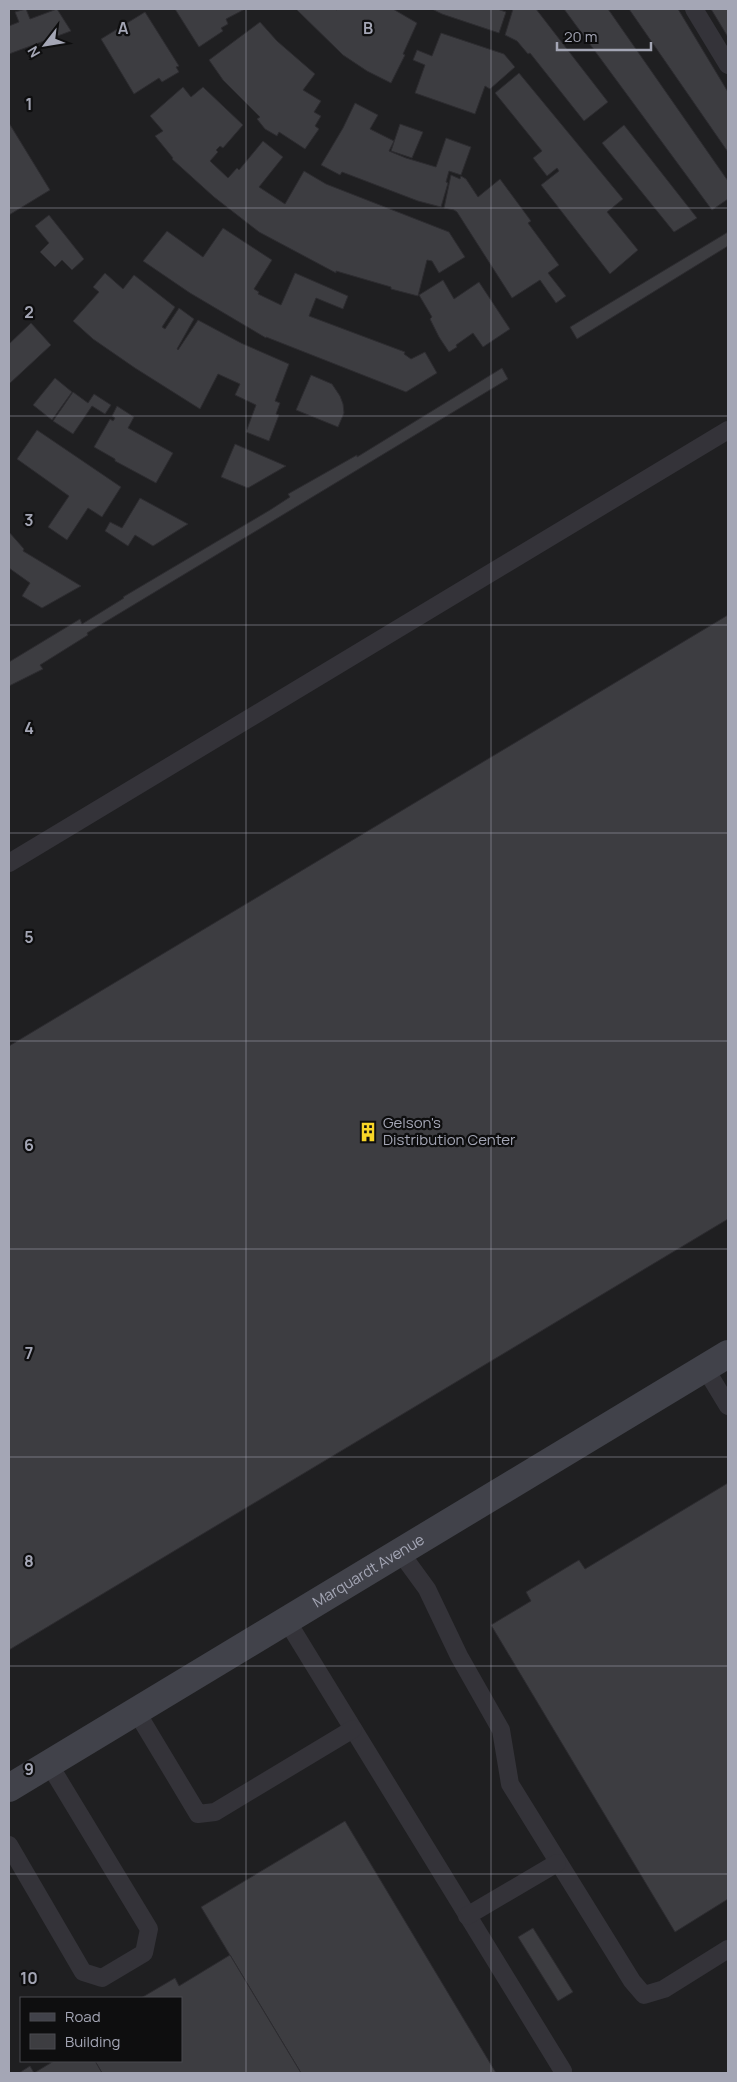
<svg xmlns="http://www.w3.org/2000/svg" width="737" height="2082" font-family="Manrope,sans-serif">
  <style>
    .built { fill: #1f1f21; fill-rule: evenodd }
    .building { fill: #3d3d41; stroke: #2d2c30 }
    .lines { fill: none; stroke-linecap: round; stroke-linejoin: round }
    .lane { stroke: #343339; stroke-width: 18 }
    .secondary { stroke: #41424a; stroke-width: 28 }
    .grid { fill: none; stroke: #a4a6b5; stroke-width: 1; stroke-opacity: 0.55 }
    .labels { text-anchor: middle; stroke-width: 4.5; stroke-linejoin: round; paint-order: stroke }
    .poi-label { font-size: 15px; fill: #a4a6b5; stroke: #0e0e0f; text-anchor: start }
    .street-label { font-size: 15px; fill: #a4a6b5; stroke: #0e0e0f }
    .grid-label { font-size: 16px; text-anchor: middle; font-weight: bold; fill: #a4a6b5; stroke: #0e0e0f; stroke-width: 4.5; stroke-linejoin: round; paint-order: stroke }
  </style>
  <rect width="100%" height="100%" fill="#131314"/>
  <path class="built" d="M9,9H728V2073H9ZM21,1998H181V2061H21Z"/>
  <g class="building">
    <polygon points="26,9 30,19 57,9 71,31 9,54 9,26 19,22 15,12"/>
    <polygon points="175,9 245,9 226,19 228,24 221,28 223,31 199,47"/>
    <polygon points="296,9 335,9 336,10 338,9 393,9 417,23 403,54 405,55 391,83 367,71 343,55"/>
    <polygon points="432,9 497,9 506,12 499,33 442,14"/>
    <polygon points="513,9 536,9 608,102 584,121 530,53 528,54 517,41 505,35"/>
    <polygon points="564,9 608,9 728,181 728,199 712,210"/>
    <polygon points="629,9 678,9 728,92 728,152"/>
    <polygon points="711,9 728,9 728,37"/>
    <polygon points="145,12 179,66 176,67 179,72 162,82 159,78 134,94 101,39"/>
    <polygon points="260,22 277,41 315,74 303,90 321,101 314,112 321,116 315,126 319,129 305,149 279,132 277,136 265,129 257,119 260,117 223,80 209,60"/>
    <polygon points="441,33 504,54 515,67 490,89 485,86 475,114 415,93 425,65 413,60 417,50 432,56"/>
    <polygon points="519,73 623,199 607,212 638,250 610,274 541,185 559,171 557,168 547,176 533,158 542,151 495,93"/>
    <polygon points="183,87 191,97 203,87 243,125 223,148 220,146 216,150 218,152 210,161 228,178 237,168 239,170 263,141 283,157 259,187 285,204 304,171 326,184 449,232 465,257 439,273 432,261 427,260 418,296 391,289 391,287 336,271 336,273 259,232 214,197 172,159 173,158 155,136 163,131 150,116"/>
    <polygon points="355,103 378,115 370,129 394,141 389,151 406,158 436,167 446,138 471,147 461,175 449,171 446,182 448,183 441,207 418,201 342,172 340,175 321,165 343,128"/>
    <polygon points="9,123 50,190 9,215"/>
    <polygon points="400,124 423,132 412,158 391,151"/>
    <polygon points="624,125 697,218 674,232 602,143"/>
    <polygon points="451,175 460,179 461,176 466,179 478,197 500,179 531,221 528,223 559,265 548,273 566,296 556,303 540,280 512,298 457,212 454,210 444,208"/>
    <polygon points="49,215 84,259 72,270 62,260 55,267 40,252 49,243 35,226"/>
    <polygon points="223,228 272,260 254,289 259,292 258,294 281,305 295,273 348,296 343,309 316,298 309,316 405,352 404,354 411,359 425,352 437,373 406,392 266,337 266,338 190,293 143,261 167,231 203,257"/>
    <polygon points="728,232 728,246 577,339 570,327"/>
    <polygon points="105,273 123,289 134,275 175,307 162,327 165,329 179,308 194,319 177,349 178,350 198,320 241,343 289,364 275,401 280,403 276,414 279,415 269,441 246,432 256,405 235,395 240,384 218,374 200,409 135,368 93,339 73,321 99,292 93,287"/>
    <polygon points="443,280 454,299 479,282 510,329 483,347 473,333 456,345 457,347 449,352 439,337 430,319 432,317 419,295"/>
    <polygon points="31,323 51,345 9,384 9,344"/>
    <polygon points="502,368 508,379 87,633 88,635 40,665 43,669 9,686 9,662 80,619 82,624 124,598 123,597 270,510 290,497 288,494 357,455 357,457"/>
    <polygon points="311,375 332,384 340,396 343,404 344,413 338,427 296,410"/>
    <polygon points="55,378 72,392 52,420 33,405"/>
    <polygon points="73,392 88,403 94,394 111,405 105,414 92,406 73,434 53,421"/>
    <polygon points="117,406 134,417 128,428 173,453 156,483 115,461 115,459 94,447 110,419 113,421 115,418 112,416"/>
    <polygon points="37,430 121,487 102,517 88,508 67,540 48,527 69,496 17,459"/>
    <polygon points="235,444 286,466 248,488 221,477"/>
    <polygon points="140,498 188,524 153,546 135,535 128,546 105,531 110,522 122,528"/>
    <polygon points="9,532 24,549 23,551 81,586 42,608 22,596 30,583 9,568"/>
    <polygon points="728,615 728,1219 9,1650 9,1046"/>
    <polygon points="728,1483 728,1899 675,1932 491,1625 531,1601 526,1592 579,1560 585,1569"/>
    <polygon points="345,1821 496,2073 301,2073 201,1907"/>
    <polygon points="533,1928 573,1992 558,2001 518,1937"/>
    <polygon points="230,1955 301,2073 102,2073 95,2061 181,2061 181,1998 141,1998 175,1978 179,1986"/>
    <polygon points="54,2061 95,2061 102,2073 19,2073 30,2066 34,2073"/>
  </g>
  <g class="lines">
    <g class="lane">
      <polyline points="694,9 728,65"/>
      <polyline points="9,863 728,430"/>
      <polyline points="705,1368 728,1406"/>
      <polyline points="400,1552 427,1589 459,1656 501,1730 510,1784 632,1981 644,1995 664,1989 728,1949"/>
      <polyline points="287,1621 563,2071"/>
      <polyline points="136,1711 198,1814 215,1812 353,1729"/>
      <polyline points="9,1845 83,1972 102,1978 144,1953 149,1929 49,1764"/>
      <polyline points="467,1916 557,1863"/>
    </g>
    <path class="secondary" id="s1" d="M9,1788L728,1354"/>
  </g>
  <path class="grid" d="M246,9V2073M491,9V2073M9,208H728M9,416H728M9,625H728M9,833H728M9,1041H728M9,1249H728M9,1457H728M9,1666H728M9,1874H728"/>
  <defs>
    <symbol id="building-bare" viewBox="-9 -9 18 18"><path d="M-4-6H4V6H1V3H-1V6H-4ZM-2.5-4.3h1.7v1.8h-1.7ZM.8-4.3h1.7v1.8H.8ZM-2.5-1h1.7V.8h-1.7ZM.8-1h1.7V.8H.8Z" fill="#f8d527" stroke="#0e0e0f" stroke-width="2.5" paint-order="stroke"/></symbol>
  </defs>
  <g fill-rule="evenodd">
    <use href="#building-bare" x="354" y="1118" width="28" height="28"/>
  </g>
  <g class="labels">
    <g class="poi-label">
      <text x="383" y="1128">Gelson's<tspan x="383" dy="17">Distribution Center</tspan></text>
    </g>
    <g class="street-label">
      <text dy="5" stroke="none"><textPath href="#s1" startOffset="420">Marquardt Avenue</textPath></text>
    </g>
  </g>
  <g class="grid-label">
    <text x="123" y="34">A</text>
    <text x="368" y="34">B</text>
    <text x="29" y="110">1</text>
    <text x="29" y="318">2</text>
    <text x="29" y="526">3</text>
    <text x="29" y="734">4</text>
    <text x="29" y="943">5</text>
    <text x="29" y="1151">6</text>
    <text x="29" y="1359">7</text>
    <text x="29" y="1567">8</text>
    <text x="29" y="1775">9</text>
    <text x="29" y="1984">10</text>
  </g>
  <rect width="737" height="2082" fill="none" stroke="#a4a6b5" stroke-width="20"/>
  <rect x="20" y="1997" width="162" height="65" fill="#0e0e0f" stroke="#4a4b51"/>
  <rect x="30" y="2013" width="25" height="8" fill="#41424a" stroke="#4a4b51"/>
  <text x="65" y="2022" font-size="15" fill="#a4a6b5">Road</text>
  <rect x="30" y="2034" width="25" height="15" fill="#3d3d41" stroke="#4a4b51"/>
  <text x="65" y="2047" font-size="15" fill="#a4a6b5">Building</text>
  <g transform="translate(45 45) rotate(239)" stroke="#0e0e0f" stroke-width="4" paint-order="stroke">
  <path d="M0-4L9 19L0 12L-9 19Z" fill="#a4a6b5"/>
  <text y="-8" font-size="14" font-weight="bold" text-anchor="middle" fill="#a4a6b5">N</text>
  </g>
  <path d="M557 42v8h94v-8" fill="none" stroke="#a4a6b5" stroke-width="2.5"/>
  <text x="564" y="42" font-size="15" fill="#a4a6b5" stroke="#0e0e0f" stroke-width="4" paint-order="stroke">20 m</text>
</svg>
